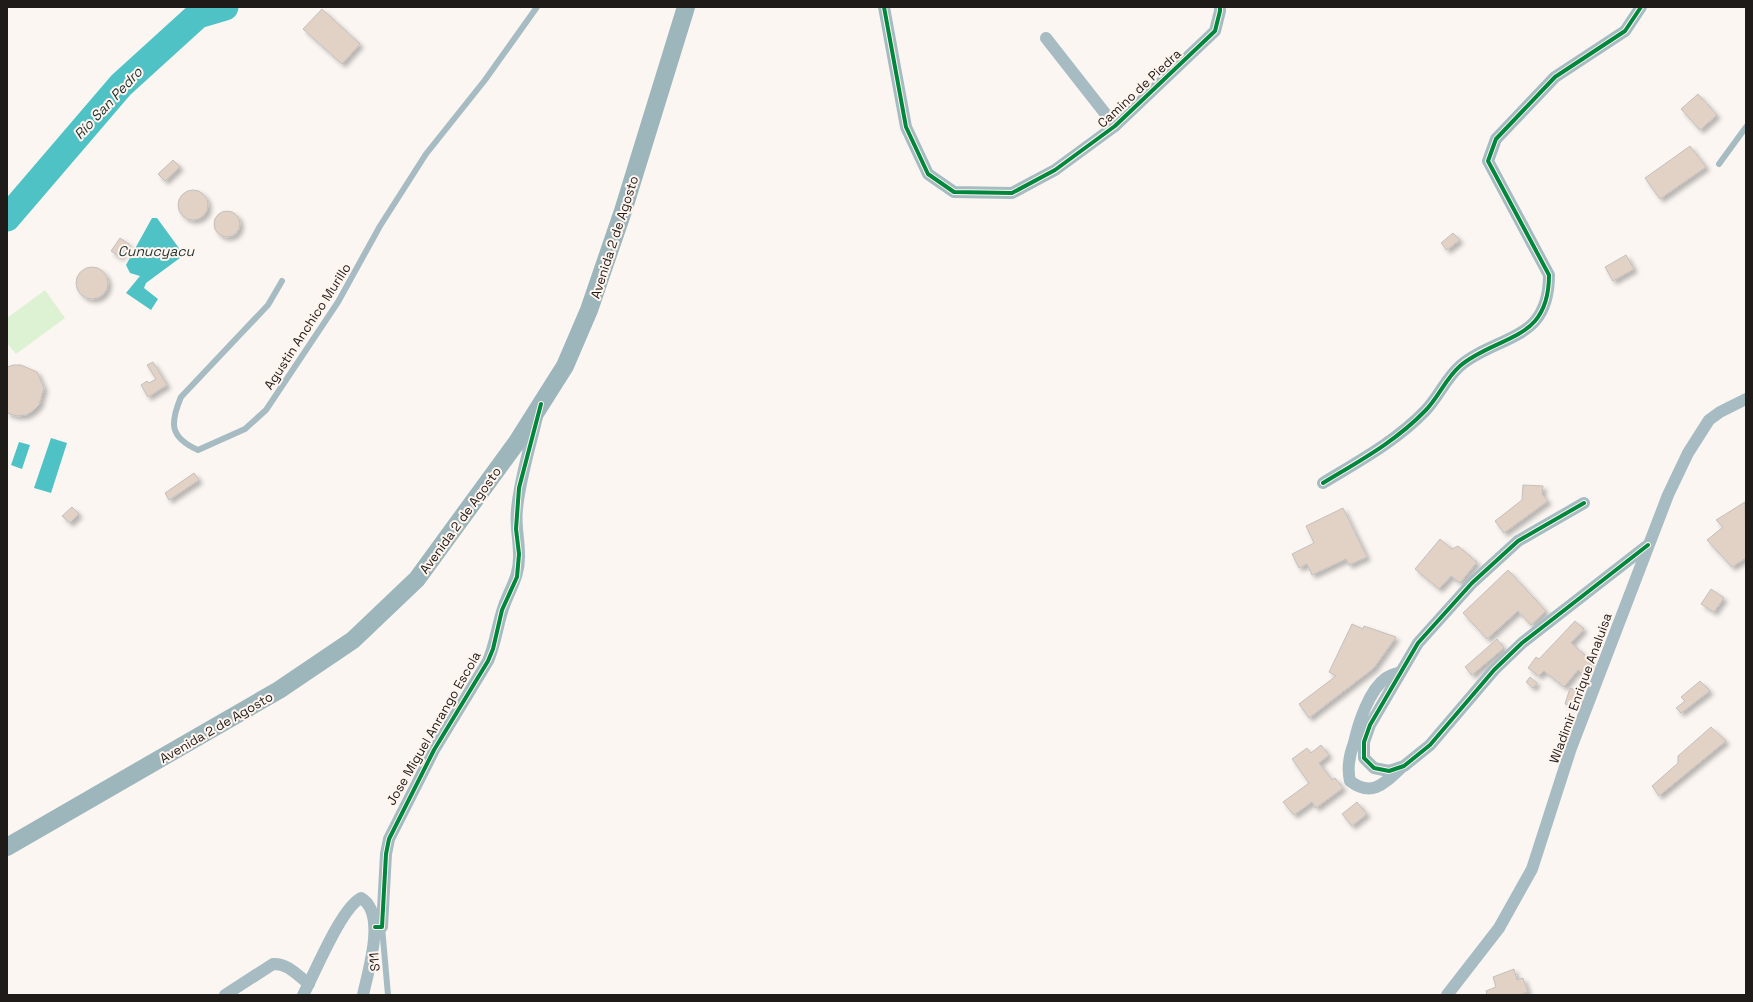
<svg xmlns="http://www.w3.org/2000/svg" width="1753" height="1002" font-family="'Space Grotesk',sans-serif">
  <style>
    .green { fill: #ddf2d2 }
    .water { fill: #4ec2c5 }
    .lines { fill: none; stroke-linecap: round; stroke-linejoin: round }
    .river { stroke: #4ec2c5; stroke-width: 27 }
    .building { fill: #e2d1c5; stroke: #c3c0bd; filter: url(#shadow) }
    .service { stroke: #a7bcc2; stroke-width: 6 }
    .minor { stroke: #a7bcc2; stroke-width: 12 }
    .secondary { stroke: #9db6bb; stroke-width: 18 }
    .cycleway-casing { stroke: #fff5ee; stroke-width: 6 }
    .cycleway { stroke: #00873e; stroke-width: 4 }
    .labels { text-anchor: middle; stroke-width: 4; stroke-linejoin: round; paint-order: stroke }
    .street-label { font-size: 13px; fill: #1e1b19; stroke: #fff5ee }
    .water-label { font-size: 14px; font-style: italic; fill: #1e3536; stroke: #fff5ee }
  </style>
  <defs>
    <filter id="shadow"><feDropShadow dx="3.5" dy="3.5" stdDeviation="2" flood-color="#0004"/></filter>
  </defs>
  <rect width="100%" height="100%" fill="#fbf6f2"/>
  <polygon class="green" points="45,290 65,318 16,354 7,343 7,318"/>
  <g class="water">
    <polygon points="152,218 157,218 184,255 146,283 144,288 158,299 151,310 126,293 140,276 130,273 126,265"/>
    <polygon points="51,438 67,443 51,493 34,488"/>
    <polygon points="19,442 30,445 22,469 11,465"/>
  </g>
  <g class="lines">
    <polyline class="river" points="7,218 121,85 198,15 225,7"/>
  </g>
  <g class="building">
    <polygon points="322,9 360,44 342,64 303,29"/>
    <polygon points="1698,94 1717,115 1700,130 1681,109"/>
    <polygon points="1690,146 1706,167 1660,199 1645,178"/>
    <polygon points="173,160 180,167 165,181 158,174"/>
    <circle cx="193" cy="205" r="15"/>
    <circle cx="227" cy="224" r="13"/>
    <polygon points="1453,233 1460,240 1447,250 1441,243"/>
    <polygon points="120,238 129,244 120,257 111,251"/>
    <polygon points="1626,255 1634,269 1613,281 1605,267"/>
    <circle cx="92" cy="283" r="16"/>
    <polygon points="153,362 167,385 148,397 141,385 147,381 149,383 156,379 147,365"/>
    <polygon points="13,365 21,365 37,372 44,388 39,405 33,411 26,415 17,416 7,413 7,367"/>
    <polygon points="194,473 199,480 169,500 165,493"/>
    <polygon points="1523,485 1543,486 1542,494 1548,501 1504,533 1495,521 1522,500"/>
    <polygon points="1745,502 1746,558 1732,567 1707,540 1723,527 1716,520"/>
    <polygon points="72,507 79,514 70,523 62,516"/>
    <polygon points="1343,508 1367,557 1349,565 1346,559 1312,575 1307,564 1299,568 1292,554 1314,543 1306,526"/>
    <polygon points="1440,539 1452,549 1458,546 1477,562 1460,583 1451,576 1439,589 1415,569"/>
    <polygon points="1508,570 1546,611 1531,625 1518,611 1487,639 1463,613"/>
    <polygon points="1711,589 1724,598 1714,612 1701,604"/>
    <polygon points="1575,621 1584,629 1571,643 1592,661 1581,673 1578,670 1564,687 1544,671 1539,676 1528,668 1536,657 1539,659"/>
    <polygon points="1352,624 1363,629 1364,626 1396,637 1374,668 1309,718 1299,704 1336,676 1329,672"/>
    <polygon points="1497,639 1504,648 1472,675 1465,667"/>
    <polygon points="1530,677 1537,683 1533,688 1526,682"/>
    <polygon points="1700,681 1710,691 1681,713 1676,708 1685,701 1681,697"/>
    <polygon points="1570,688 1580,692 1574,707 1565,704"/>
    <polygon points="1711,727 1726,741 1659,796 1652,786 1678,763 1678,756"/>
    <polygon points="1321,745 1329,755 1319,763 1332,780 1335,778 1343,788 1316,808 1312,802 1294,815 1283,802 1309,783 1292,759 1307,748 1311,753"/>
    <polygon points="1357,802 1367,814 1352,826 1342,814"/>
    <polygon points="1514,969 1517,980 1523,978 1528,992 1520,995 1487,995 1486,991 1496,987 1493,977"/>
  </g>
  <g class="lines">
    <g class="service">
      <polyline points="1719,164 1746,127"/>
      <path d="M282,281L268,305L181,397C170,423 169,437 198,450L245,429L266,410L338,302L380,226L426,154L485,80L537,7"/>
      <polyline points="382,927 388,995"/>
    </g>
    <g class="minor">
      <polyline points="884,7 906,127 928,174 954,192 1012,193 1055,170 1115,126 1215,31 1220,11 1220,7"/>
      <polyline points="1046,38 1115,126"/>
      <path d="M1323,483C1359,461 1395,442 1425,411C1438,398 1446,378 1460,366C1481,347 1519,340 1535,321C1546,308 1549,291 1549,275L1488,161L1496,139L1555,77L1625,31L1641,7"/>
      <polyline points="1584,503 1518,541 1472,583 1418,643 1370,725 1364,742 1364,758 1374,768 1389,771 1404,766 1430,745 1494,670 1522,643 1648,545"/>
      <path d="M1364,742L1354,743C1349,756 1347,768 1350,781C1371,797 1383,785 1400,769"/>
      <path d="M1354,743C1358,724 1369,690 1386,678C1390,675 1396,674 1400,672"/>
      <path d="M375,927H382L386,854L389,839L434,750L488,661C495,645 497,628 502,612C508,590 520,579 519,554C519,539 515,524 517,509C520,478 530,447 537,417"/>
      <path d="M225,995L273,964C288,963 298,976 309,984"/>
      <path d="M303,995C315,973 341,908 361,898C387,913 368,971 363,995"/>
      <polyline points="1447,995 1499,928 1532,869 1571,748 1668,495 1688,453 1709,420 1720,412 1746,399"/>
    </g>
    <polyline class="secondary" points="7,847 279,690 353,640 417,579 517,442 565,366 589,310 623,211 686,7"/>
    <defs>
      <g id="cycleway">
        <polyline points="884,7 906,127 928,174 954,192 1012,193 1055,170 1115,126 1215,31 1220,11 1220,7"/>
        <path d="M1323,483C1359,461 1395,442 1425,411C1438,398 1446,378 1460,366C1481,347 1519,340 1535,321C1546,308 1549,291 1549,275L1488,161L1496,139L1555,77L1625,31L1641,7"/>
        <polyline points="1584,503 1518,541 1472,583 1418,643 1370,725 1364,742 1364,758 1374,768 1389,771 1404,766 1430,745 1494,670 1522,643 1648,545"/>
        <polyline points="375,927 382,927 386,854 389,839 434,750 488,661 493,649 502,610 517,577 519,554 516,529 519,488 541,404"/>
      </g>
    </defs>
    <use href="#cycleway" class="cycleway-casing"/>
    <use href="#cycleway" class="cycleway"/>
  </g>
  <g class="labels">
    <g class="street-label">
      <text transform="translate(1139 88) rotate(-43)" y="5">Camino de Piedra</text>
      <text transform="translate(614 237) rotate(-72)" y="5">Avenida 2 de Agosto</text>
      <text transform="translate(307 326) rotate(-57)" y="5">Agustin Anchico Murillo</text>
      <text transform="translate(460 520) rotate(-54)" y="5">Avenida 2 de Agosto</text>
      <text transform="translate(1580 688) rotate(-70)" y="5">Wladimir Enrique Analuisa</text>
      <text transform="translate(216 727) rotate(-30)" y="5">Avenida 2 de Agosto</text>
      <text transform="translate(433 728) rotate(-60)" y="5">Jose Miguel Anrango Escola</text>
      <text transform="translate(374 962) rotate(-95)" y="5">S11</text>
    </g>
    <g class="water-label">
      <text transform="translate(108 103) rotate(-47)" y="5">Río San Pedro</text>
      <text x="156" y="256">Cunucyacu</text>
    </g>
  </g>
  <rect width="1753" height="1002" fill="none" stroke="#1e1b19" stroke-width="16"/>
</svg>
